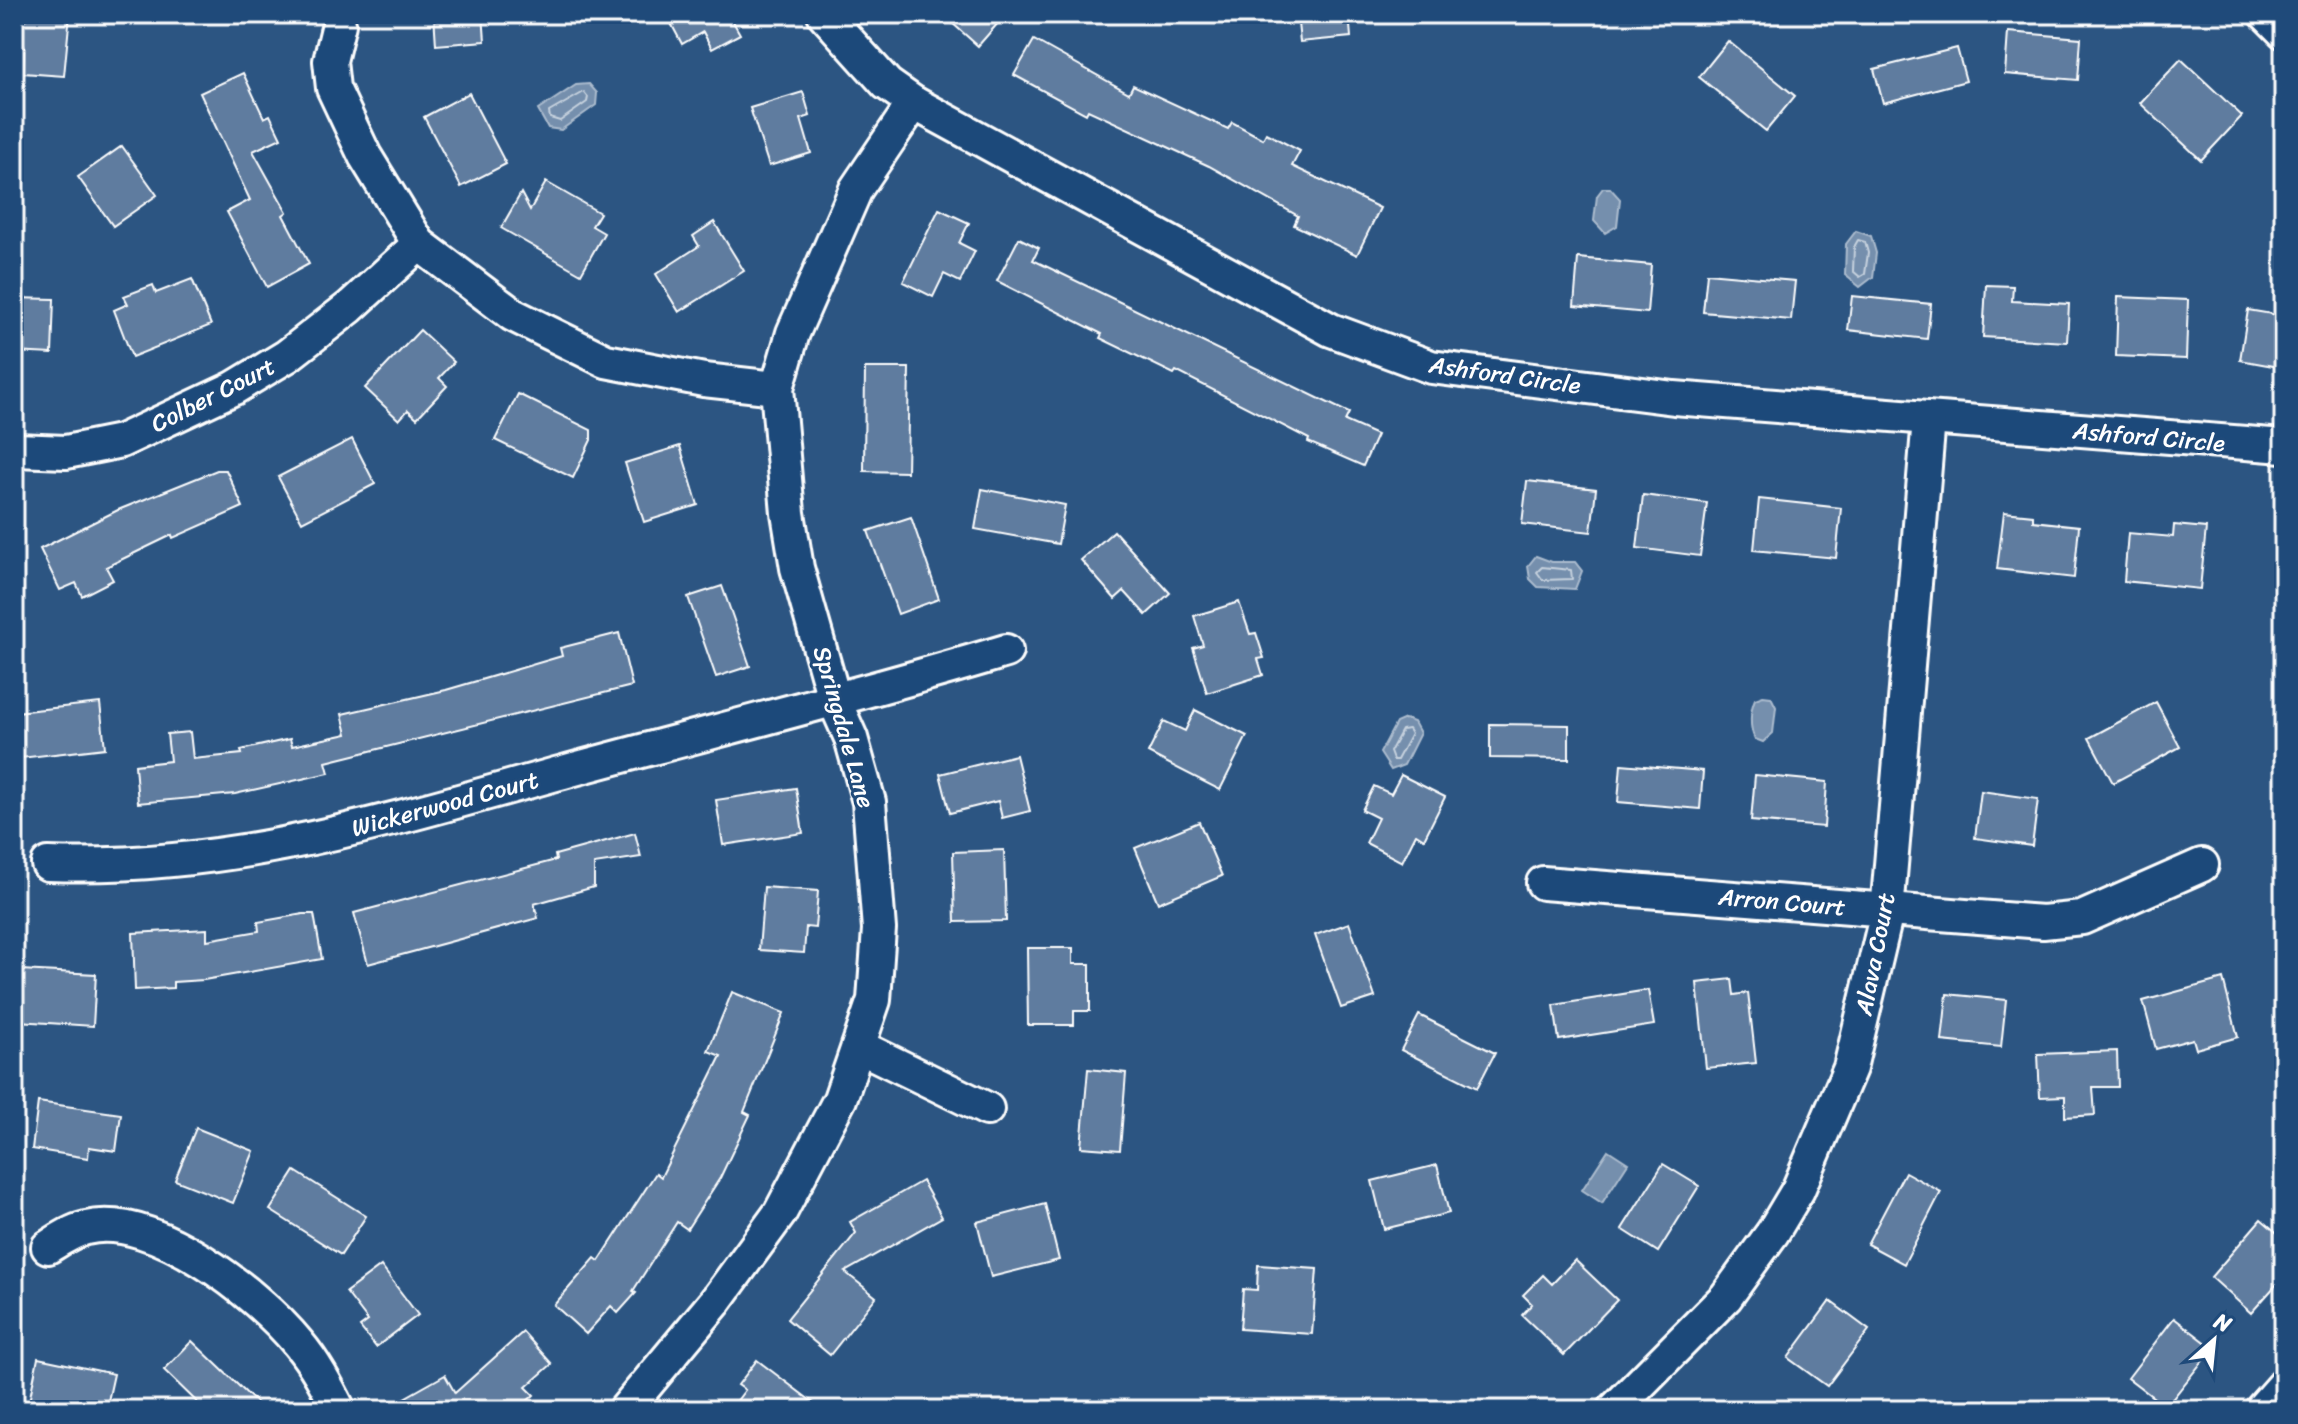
<svg xmlns="http://www.w3.org/2000/svg" width="2298" height="1424" font-family="Sriracha,sans-serif">
  <style>
    .water { fill: #748fad; stroke: #acbcce; stroke-width: 2 }
    .lines { fill: none; stroke-linecap: round; stroke-linejoin: round }
    .shore { stroke: #c7d2de; stroke-width: 2 }
    .building { fill: #5e7c9f; stroke: #fff; stroke-width: 2 }
    .minor-casing { stroke: #fff; stroke-width: 38 }
    .minor { stroke: #1f4a7a; stroke-width: 32 }
    .labels { text-anchor: middle; stroke-width: 6; stroke-linejoin: round; paint-order: stroke }
    .street-label { font-size: 24px; fill: #fff; stroke: #1f4a7a }
  </style>
  <rect width="100%" height="100%" fill="#2c5582"/>
  <filter id="ink" filterUnits="userSpaceOnUse"><feTurbulence type="fractalNoise" baseFrequency=".0125" numOctaves="2"/><feDisplacementMap in="SourceGraphic" scale="16" xChannelSelector="R" yChannelSelector="G"/><feConvolveMatrix kernelMatrix="1 2 1 2 8 2 1 2 1" color-interpolation-filters="sRGB"/></filter>
  <g filter="url(#ink)">
    <g class="water">
      <polygon points="589,84 597,93 596,105 561,130 548,128 538,110 576,85"/>
      <polygon points="1603,188 1610,188 1620,199 1617,226 1605,233 1594,221 1597,196"/>
      <polygon points="1856,231 1871,236 1876,253 1873,277 1860,287 1845,275 1846,244"/>
      <polygon points="1536,556 1552,562 1575,562 1582,571 1575,589 1538,587 1530,579 1528,566"/>
      <path d="M1763,696L1771,697L1776,707L1773,733L1763,742L1755,739C1749,728 1750,710 1755,699Z"/>
      <polygon points="1405,719 1414,722 1420,733 1404,765 1391,770 1380,753 1396,723"/>
      <polygon points="1608,1150 1628,1163 1602,1203 1582,1190"/>
    </g>
    <g class="lines">
      <g class="shore">
        <polygon points="584,92 588,97 587,102 560,121 550,118 549,112"/>
        <polygon points="1858,240 1865,242 1868,253 1865,274 1860,277 1853,271 1854,247"/>
        <polygon points="1542,567 1571,570 1572,579 1543,580 1537,572"/>
        <polygon points="1408,729 1411,734 1397,760 1393,760 1390,752 1402,730"/>
      </g>
    </g>
    <g class="building">
      <polygon points="28,14 70,14 64,76 23,73 24,46 14,45 14,36 16,18 27,19"/>
      <polygon points="434,14 483,14 485,41 436,45"/>
      <polygon points="666,14 738,14 731,18 740,34 712,49 703,32 682,44"/>
      <polygon points="942,14 1006,14 978,46"/>
      <polygon points="1297,14 1349,14 1351,37 1300,42"/>
      <polygon points="2008,32 2081,38 2078,80 2005,74"/>
      <polygon points="1034,40 1129,93 1133,85 1228,129 1232,122 1263,139 1266,133 1300,151 1292,166 1380,208 1357,255 1294,225 1298,216 1209,166 1088,110 1086,114 1014,75"/>
      <polygon points="1728,41 1795,96 1766,131 1699,77"/>
      <polygon points="1957,48 1966,81 1883,103 1874,69"/>
      <polygon points="2181,59 2242,116 2201,160 2140,103"/>
      <polygon points="243,73 264,118 270,115 281,138 253,151 287,212 283,215 309,264 267,287 227,212 250,200 200,93"/>
      <polygon points="803,92 810,116 801,119 811,153 769,166 750,108"/>
      <polygon points="469,93 506,164 461,187 424,117"/>
      <polygon points="122,146 157,195 113,226 78,177"/>
      <polygon points="546,182 600,213 592,226 604,233 581,274 501,228 521,193 530,210"/>
      <polygon points="939,209 969,223 959,243 975,251 960,282 944,274 933,297 903,282"/>
      <polygon points="714,222 744,271 679,312 656,274 699,246 693,236"/>
      <polygon points="1019,238 1039,248 1033,260 1349,413 1345,421 1377,435 1363,466 1308,442 1309,439 1176,371 1174,374 1100,338 1102,334 997,281"/>
      <polygon points="1578,258 1651,265 1647,313 1574,306"/>
      <polygon points="1707,273 1795,281 1791,320 1703,312"/>
      <polygon points="192,279 211,325 132,357 114,310 128,304 124,296 153,285 156,293"/>
      <polygon points="1986,285 2013,286 2012,301 2069,304 2067,342 1983,337"/>
      <polygon points="1852,296 1931,304 1927,339 1848,330"/>
      <polygon points="2118,297 2188,300 2186,359 2116,356"/>
      <polygon points="14,298 54,299 52,354 14,352"/>
      <polygon points="2248,310 2284,316 2284,368 2240,360"/>
      <polygon points="420,330 454,362 439,378 447,386 417,418 408,410 399,420 365,388"/>
      <polygon points="865,368 909,368 907,472 864,471"/>
      <polygon points="518,394 591,430 591,440 573,478 495,440"/>
      <polygon points="352,439 375,484 302,522 278,477"/>
      <polygon points="680,446 698,505 644,522 625,463"/>
      <polygon points="217,470 226,470 243,507 173,538 172,535 106,567 113,580 82,596 76,583 60,590 40,549 118,510"/>
      <polygon points="1527,481 1596,489 1591,532 1522,524"/>
      <polygon points="982,489 1065,505 1058,544 975,529"/>
      <polygon points="1643,495 1707,503 1700,556 1637,548"/>
      <polygon points="1759,499 1841,508 1836,558 1754,550"/>
      <polygon points="2004,512 2033,515 2033,521 2079,526 2074,578 1997,569"/>
      <polygon points="911,517 939,599 898,614 868,531"/>
      <polygon points="2174,525 2206,528 2200,589 2124,581 2128,533 2173,537"/>
      <polygon points="1114,531 1170,593 1146,615 1124,591 1115,599 1081,560"/>
      <polygon points="722,586 750,666 716,677 688,597"/>
      <polygon points="1239,602 1250,634 1256,633 1264,658 1258,659 1263,675 1207,693 1193,648 1203,645 1194,616"/>
      <polygon points="619,633 632,686 326,762 329,773 235,794 138,803 135,765 170,761 167,734 190,732 193,759 242,754 241,750 290,739 292,746 347,734 342,714 446,690 562,656 560,648"/>
      <polygon points="2156,702 2180,747 2113,783 2089,738"/>
      <polygon points="100,703 105,748 21,758 16,712"/>
      <polygon points="1195,710 1247,736 1220,790 1148,753 1164,721 1185,731"/>
      <polygon points="1490,724 1569,725 1569,759 1490,758"/>
      <polygon points="1016,755 1030,811 1002,818 998,801 950,813 940,774"/>
      <polygon points="1621,764 1703,771 1700,809 1618,802"/>
      <polygon points="1401,775 1445,797 1424,839 1416,834 1402,862 1366,843 1378,818 1362,810 1374,786 1391,794"/>
      <polygon points="1755,775 1827,782 1824,827 1751,821"/>
      <polygon points="796,788 803,833 723,845 716,800"/>
      <polygon points="1981,791 2038,799 2032,846 1975,838"/>
      <polygon points="1199,822 1222,876 1158,903 1135,848"/>
      <polygon points="635,833 641,857 594,864 594,887 534,904 538,918 368,964 354,913 556,860 555,855"/>
      <polygon points="1004,850 1006,921 955,922 953,852"/>
      <polygon points="764,887 818,891 815,928 806,927 804,953 759,950"/>
      <polygon points="303,914 314,914 322,959 204,980 173,982 173,988 135,990 133,933 207,929 207,940 259,931 258,922"/>
      <polygon points="1349,923 1375,997 1341,1008 1315,935"/>
      <polygon points="1027,948 1073,948 1073,964 1090,964 1090,1011 1074,1011 1074,1025 1028,1025"/>
      <polygon points="20,970 96,974 93,1026 18,1021"/>
      <polygon points="1732,979 1734,995 1748,993 1756,1063 1706,1068 1697,983"/>
      <polygon points="2223,979 2238,1037 2196,1049 2193,1039 2156,1049 2143,1001"/>
      <polygon points="1648,990 1654,1025 1559,1040 1554,1005"/>
      <polygon points="732,992 784,1013 744,1112 750,1115 720,1178 687,1229 677,1222 633,1291 636,1293 618,1313 611,1306 586,1334 554,1305 595,1258 599,1261 656,1173 661,1177 721,1056 708,1051"/>
      <polygon points="1947,994 2006,1000 2001,1047 1942,1041"/>
      <polygon points="1419,1015 1495,1053 1477,1088 1401,1050"/>
      <polygon points="2117,1051 2118,1087 2093,1087 2095,1115 2065,1117 2065,1096 2040,1097 2038,1054"/>
      <polygon points="1088,1069 1126,1073 1120,1150 1081,1147"/>
      <polygon points="38,1102 121,1114 116,1151 89,1147 88,1158 32,1149"/>
      <polygon points="196,1128 254,1151 233,1203 175,1180"/>
      <polygon points="1663,1164 1699,1186 1658,1252 1622,1229"/>
      <polygon points="1437,1165 1449,1213 1384,1229 1372,1181"/>
      <polygon points="295,1171 366,1216 341,1255 270,1210"/>
      <polygon points="1905,1172 1941,1192 1904,1264 1867,1244"/>
      <polygon points="922,1181 942,1217 845,1272 876,1297 830,1355 787,1319 856,1233 850,1222"/>
      <polygon points="1045,1204 1059,1260 991,1277 977,1222"/>
      <polygon points="2261,1219 2284,1239 2284,1276 2251,1313 2211,1277"/>
      <polygon points="1575,1260 1617,1300 1564,1355 1522,1315 1532,1304 1523,1295 1543,1275 1552,1284"/>
      <polygon points="1258,1265 1317,1269 1312,1334 1240,1329 1243,1289 1257,1290"/>
      <polygon points="381,1266 418,1315 376,1347 360,1327 368,1321 346,1292"/>
      <polygon points="1830,1301 1869,1330 1827,1386 1788,1358"/>
      <polygon points="2174,1318 2213,1348 2166,1407 2128,1378"/>
      <polygon points="523,1332 552,1364 526,1387 534,1395 517,1410 383,1410 445,1375 455,1393"/>
      <polygon points="192,1341 264,1410 205,1410 164,1370"/>
      <polygon points="38,1358 114,1374 106,1410 28,1407"/>
      <polygon points="757,1360 823,1410 730,1410 745,1390 738,1385"/>
    </g>
    <g class="lines">
      <defs>
        <g id="minor">
          <polyline points="824,14 887,84 914,103 1331,330 1431,367 1674,398 2284,446"/>
          <polyline points="2266,14 2284,32"/>
          <polyline points="339,24 330,61 333,88 365,156 419,244 513,315 606,361 704,380 777,388"/>
          <polyline points="16,450 66,452 121,441 234,388 287,356 350,307 419,244"/>
          <path d="M48,864C235,871 396,818 574,769C718,730 863,694 1006,651"/>
          <polyline points="1543,883 2043,922 2082,918 2202,865"/>
          <polyline points="860,1047 987,1109"/>
          <path d="M48,1247C59,1240 72,1231 86,1228C153,1211 258,1294 298,1343C315,1363 327,1386 339,1410"/>
          <polyline points="625,1410 715,1302 780,1213 840,1099 874,1000 879,929 869,802 851,738 835,702 797,568 788,513 777,388 793,333 856,189 914,103"/>
          <polyline points="1614,1410 1726,1297 1773,1232 1798,1190 1850,1068 1887,912 1929,419"/>
          <polyline points="2261,1410 2284,1384"/>
        </g>
      </defs>
      <use href="#minor" class="minor-casing"/>
      <use href="#minor" class="minor"/>
    </g>
  </g>
  <g class="labels">
    <g class="street-label">
      <text transform="translate(1505 375) rotate(8)" y="8">Ashford Circle</text>
      <text transform="translate(213 395) rotate(-27)" y="8">Colber Court</text>
      <text transform="translate(2149 437) rotate(5)" y="8">Ashford Circle</text>
      <text transform="translate(844 727) rotate(74)" y="8">Springdale Lane</text>
      <text transform="translate(445 804) rotate(-15)" y="8">Wickerwood Court</text>
      <text transform="translate(1782 902) rotate(5)" y="8">Arron Court</text>
      <text transform="translate(1875 954) rotate(-79)" y="8">Alava Court</text>
    </g>
  </g>
  <rect width="2298" height="1424" fill="none" stroke="#1f4a7a" stroke-width="48"/>
  <rect x="24" y="24" width="2250" height="1376" fill="none" stroke="#fff" stroke-width="3" filter="url(#ink)"/>
  <g transform="translate(2214 1340) rotate(27)" stroke="#1f4a7a" stroke-width="6" paint-order="stroke">
  <path d="M0-6L14 30L0 20L-14 30Z" fill="#ffffff"/>
  <text y="-12" font-size="22" font-weight="bold" text-anchor="middle" fill="#ffffff">N</text>
  </g>
</svg>
